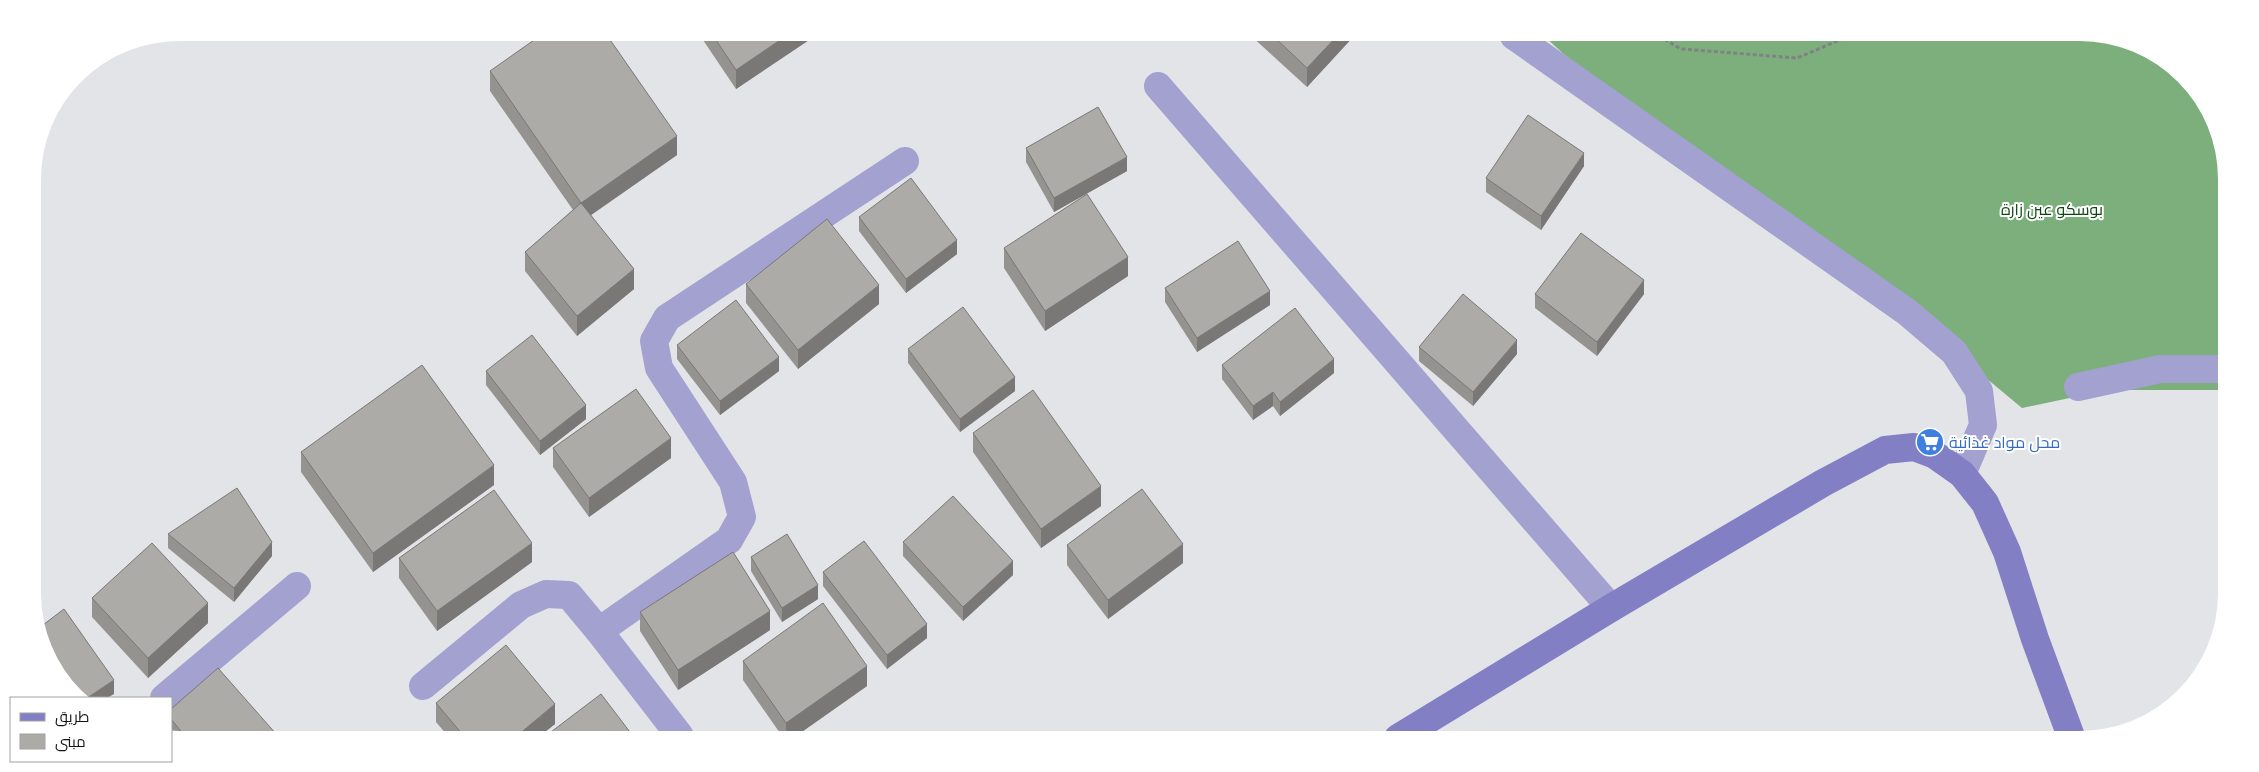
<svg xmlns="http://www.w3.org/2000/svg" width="2259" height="772" font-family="Raleway,Cairo,sans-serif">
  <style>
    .forest { fill: #7caf7b }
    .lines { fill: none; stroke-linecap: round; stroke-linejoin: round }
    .path { stroke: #818285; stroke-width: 3; stroke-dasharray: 4 2.5; stroke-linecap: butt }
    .minor { stroke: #a2a1d0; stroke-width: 28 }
    .secondary { stroke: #837fc4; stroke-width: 28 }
    .wall { fill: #959390 }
    .shaded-wall { fill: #797876 }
    .building { fill: #adaba8; stroke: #797876 }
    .labels { text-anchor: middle; stroke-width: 4; stroke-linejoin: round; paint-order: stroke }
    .park-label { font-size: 16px; fill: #0f4613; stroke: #fff }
    .shop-label { font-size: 16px; fill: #366cbe; stroke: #fff; text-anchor: start }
  </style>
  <rect width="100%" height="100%" fill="#e2e4e8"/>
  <polygon class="forest" points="1544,36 2118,38 2190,82 2224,151 2223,390 2107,390 2022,408 1844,260 1607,94"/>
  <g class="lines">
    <polyline class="path" points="1659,36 1681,49 1797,58 1847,37"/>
    <g class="minor">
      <polyline points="1514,36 1907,312 1954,352 1979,391 1983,425 1962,474"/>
      <polyline points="1158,86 1611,608"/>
      <polyline points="2078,387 2160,369 2223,369"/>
      <polyline points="599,631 729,540 742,517 733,482 659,368 654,341 667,318 905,161"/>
      <polyline points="423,686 521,605 546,594 569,595 599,631 680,736"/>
      <polyline points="164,698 297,586"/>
    </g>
    <polyline class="secondary" points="1398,738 1611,608 1823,483 1885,450 1914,447 1935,455 1962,474 1985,503 2007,552 2035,639 2072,739"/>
  </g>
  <g class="wall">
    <polygon points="699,34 818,34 736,89"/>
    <polygon points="1250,35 1354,36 1307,87"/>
    <polygon points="490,71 677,155 591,215 634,289 577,336 525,271 525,252 573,210 490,91"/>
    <polygon points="1026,148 1127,171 1054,212 1026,162"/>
    <polygon points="1584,166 1541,230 1486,192 1486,178"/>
    <polygon points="859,217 957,254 906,293 859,231"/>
    <polygon points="1004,248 1128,276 1045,331 1004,268"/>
    <polygon points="746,284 879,304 798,369 746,303"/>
    <polygon points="1165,288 1270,305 1197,352 1165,302"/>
    <polygon points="1535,294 1644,294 1597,356 1535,308"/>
    <polygon points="677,345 779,371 720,415 677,359"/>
    <polygon points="1419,347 1517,354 1473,406 1419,361"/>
    <polygon points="908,349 1015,391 960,432 908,363"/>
    <polygon points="1222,365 1334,373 1280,416 1273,406 1253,420 1222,379"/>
    <polygon points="486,371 586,419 540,455 486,385"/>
    <polygon points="973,433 1101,506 1041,548 973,452"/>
    <polygon points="553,448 671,458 589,517 553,467"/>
    <polygon points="301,452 494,485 373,572 301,472"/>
    <polygon points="168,534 272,556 234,602 168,548"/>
    <polygon points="903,542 1013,575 963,621 903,556"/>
    <polygon points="1067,545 1183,563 1108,619 1067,565"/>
    <polygon points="751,557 818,599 782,622 751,571"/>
    <polygon points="399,558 532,562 437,631 399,578"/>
    <polygon points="823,572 927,638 887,669 823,586"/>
    <polygon points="92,598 208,623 148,678 92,617"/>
    <polygon points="640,612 770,630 678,690 640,631"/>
    <polygon points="743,661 867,686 796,736 782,736 743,680"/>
    <polygon points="436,703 555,724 541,735 447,735 436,722"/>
    <polygon points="171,709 277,735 171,734"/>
  </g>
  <g class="shaded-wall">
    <polygon points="789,34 818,34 736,89 736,70"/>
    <polygon points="1337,36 1354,36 1307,87 1307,68"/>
    <polygon points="677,136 677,155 581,222 581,203"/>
    <polygon points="1584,153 1584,166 1541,230 1541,216"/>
    <polygon points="1127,157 1127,171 1054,212 1054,198"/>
    <polygon points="957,240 957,254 906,293 906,279"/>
    <polygon points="1128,257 1128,276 1045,331 1045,311"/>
    <polygon points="634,269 634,289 577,336 577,316"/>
    <polygon points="1644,280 1644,294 1597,356 1597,342"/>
    <polygon points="879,285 879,304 798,369 798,350"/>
    <polygon points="1270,291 1270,305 1197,352 1197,338"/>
    <polygon points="1517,340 1517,354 1473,406 1473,392"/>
    <polygon points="779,357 779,371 720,415 720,401"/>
    <polygon points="1334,359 1334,373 1280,416 1280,402"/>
    <polygon points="1015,377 1015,391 960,432 960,419"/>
    <polygon points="1273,392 1273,406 1253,420 1253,406"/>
    <polygon points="586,405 586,419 540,455 540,441"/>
    <polygon points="671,438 671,458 589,517 589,498"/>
    <polygon points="494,465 494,485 373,572 373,553"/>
    <polygon points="1101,486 1101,506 1041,548 1041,529"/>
    <polygon points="272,542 272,556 234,602 234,588"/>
    <polygon points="532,543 532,562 437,631 437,611"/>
    <polygon points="1183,544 1183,563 1108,619 1108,600"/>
    <polygon points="1013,561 1013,575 963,621 963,607"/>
    <polygon points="818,585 818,599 782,622 782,608"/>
    <polygon points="208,603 208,623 148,678 148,658"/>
    <polygon points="770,611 770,630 678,690 678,670"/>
    <polygon points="927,624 927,638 887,669 887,655"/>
    <polygon points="867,666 867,686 796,736 786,736 786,723"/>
    <polygon points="114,680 114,694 107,698 87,698"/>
    <polygon points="555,704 555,724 541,735 518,735"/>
  </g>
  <g class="building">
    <polygon points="544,33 606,34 677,136 581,203 634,269 577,316 525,252 581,203 490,71"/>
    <polygon points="712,34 789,34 736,70"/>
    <polygon points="1272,35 1337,36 1307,68"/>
    <polygon points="1098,107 1127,157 1054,198 1026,148"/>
    <polygon points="1528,115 1584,153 1541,216 1486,178"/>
    <polygon points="911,178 957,240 906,279 859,217"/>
    <polygon points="1087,194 1128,257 1045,311 1004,248"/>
    <polygon points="827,219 879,285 798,350 746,284"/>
    <polygon points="1581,233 1644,280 1597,342 1535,294"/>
    <polygon points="1238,241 1270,291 1197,338 1165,288"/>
    <polygon points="1463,294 1517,340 1473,392 1419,347"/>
    <polygon points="736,300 779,357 720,401 677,345"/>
    <polygon points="963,307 1015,377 960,419 908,349"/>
    <polygon points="1295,308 1334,359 1280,402 1273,392 1253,406 1222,365"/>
    <polygon points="532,335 586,405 540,441 486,371"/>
    <polygon points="422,365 494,465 373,553 301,452"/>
    <polygon points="636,389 671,438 589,498 553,448"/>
    <polygon points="1033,390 1101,486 1041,529 973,433"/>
    <polygon points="237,488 272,542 234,588 168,534"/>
    <polygon points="1142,489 1183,544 1108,600 1067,545"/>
    <polygon points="494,490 532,543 437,611 399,558"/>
    <polygon points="953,496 1013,561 963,607 903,542"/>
    <polygon points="787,534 818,585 782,608 751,557"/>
    <polygon points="864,541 927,624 887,655 823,572"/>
    <polygon points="152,543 208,603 148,658 92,598"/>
    <polygon points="733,552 770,611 678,670 640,612"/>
    <polygon points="823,603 867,666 786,723 743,661"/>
    <polygon points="64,609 114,680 87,698 83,698 69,690 39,628"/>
    <polygon points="506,645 555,704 518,735 463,735 436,703"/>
    <polygon points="218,668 277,735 184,735 171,719 171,709"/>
    <polygon points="601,694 633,736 547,735"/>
  </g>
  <defs>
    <symbol id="supermarket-disc" viewBox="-11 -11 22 22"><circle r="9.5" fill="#3f7fe0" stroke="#fff"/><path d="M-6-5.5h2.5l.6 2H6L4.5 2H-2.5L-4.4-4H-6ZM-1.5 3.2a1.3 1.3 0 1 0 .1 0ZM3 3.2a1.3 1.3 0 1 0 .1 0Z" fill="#fff"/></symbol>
  </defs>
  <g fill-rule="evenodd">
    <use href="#supermarket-disc" x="1914" y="426" width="32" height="32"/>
  </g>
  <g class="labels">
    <g class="park-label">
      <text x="2052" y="215">بوسكو عين زارة</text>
    </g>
    <g class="shop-label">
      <text x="1949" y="448">محل مواد غذائية</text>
    </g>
  </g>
  <path d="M0 0H2259V772H0ZM179 41H2080A138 138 0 0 1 2218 179V593A138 138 0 0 1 2080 731H179A138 138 0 0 1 41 593V179A138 138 0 0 1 179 41Z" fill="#fff" fill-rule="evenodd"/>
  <rect x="10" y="697" width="162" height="65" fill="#ffffff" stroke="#a1a1a2"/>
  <rect x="20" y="713" width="25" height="8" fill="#837fc4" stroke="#a1a1a2"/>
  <text x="55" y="722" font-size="15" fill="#141416">طريق</text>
  <rect x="20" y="734" width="25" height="15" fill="#adaba8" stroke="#a1a1a2"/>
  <text x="55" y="747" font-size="15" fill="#141416">مبنى</text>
</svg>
